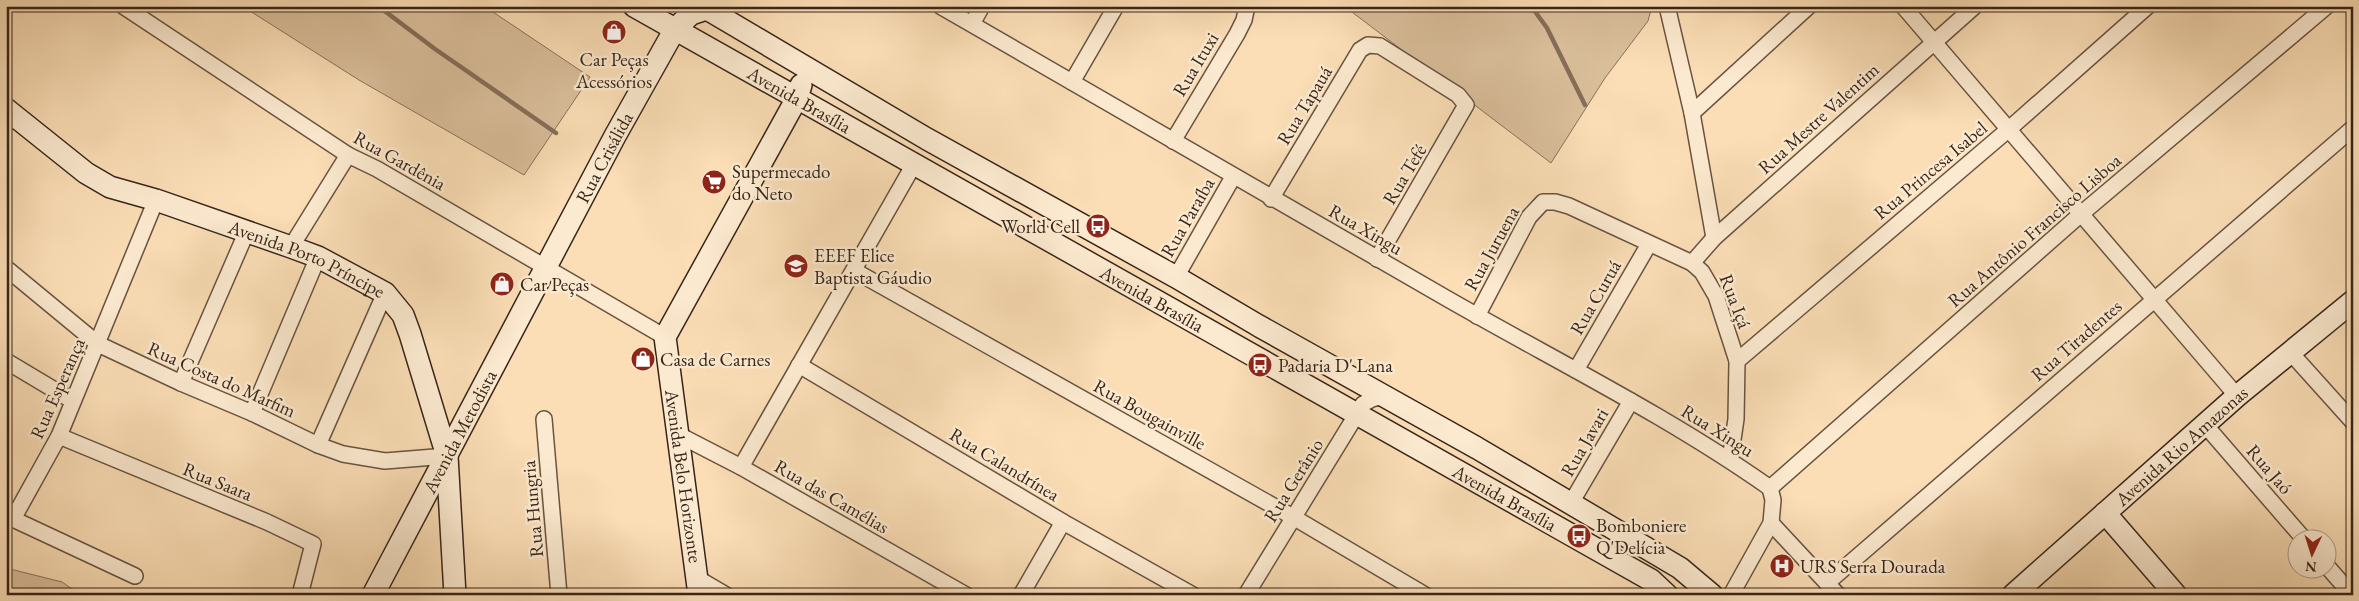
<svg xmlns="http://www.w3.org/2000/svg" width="2359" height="601" font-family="'EB Garamond',serif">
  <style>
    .green { fill: #dabf9b; stroke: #89725a }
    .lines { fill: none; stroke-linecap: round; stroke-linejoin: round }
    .stream { stroke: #856e58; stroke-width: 4.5 }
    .street-casing { stroke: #695341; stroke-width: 18 }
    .secondary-casing { stroke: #38251a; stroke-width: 24 }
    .street { stroke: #fcead0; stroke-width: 15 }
    .secondary { stroke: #fcead0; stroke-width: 21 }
    .labels { text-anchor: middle; stroke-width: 5; stroke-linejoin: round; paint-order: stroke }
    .poi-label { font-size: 19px; fill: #38251a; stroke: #fcead0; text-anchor: start }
    .street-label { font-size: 19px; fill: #38251a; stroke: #fcead0 }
  </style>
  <rect width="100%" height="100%" fill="#fbdeb6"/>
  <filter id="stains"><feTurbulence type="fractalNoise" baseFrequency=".004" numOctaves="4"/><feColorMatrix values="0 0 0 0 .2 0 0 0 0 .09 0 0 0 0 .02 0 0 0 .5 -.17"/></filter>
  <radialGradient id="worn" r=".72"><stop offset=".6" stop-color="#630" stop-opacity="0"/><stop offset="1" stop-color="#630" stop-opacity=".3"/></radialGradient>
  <g class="green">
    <polygon points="242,6 484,6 590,77 524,175 359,80"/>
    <polygon points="1344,6 1652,6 1648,21 1605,78 1551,163"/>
    <polygon points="6,568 62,582 81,595 6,595"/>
  </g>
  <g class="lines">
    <g class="stream">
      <polyline points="378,6 435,49 556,133"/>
      <polyline points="1531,6 1547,28 1585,105"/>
    </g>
    <defs>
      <g id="street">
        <polyline points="123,6 348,155 377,169 665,337"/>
        <path d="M940,6C1109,103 1277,202 1446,298C1554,360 1668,416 1770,488"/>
        <polyline points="1667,6 1692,113 1714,238"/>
        <polyline points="1903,6 2237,396"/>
        <polyline points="972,24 982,6"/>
        <polyline points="1072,82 1116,6"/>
        <polyline points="1692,113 1809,6"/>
        <polyline points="1173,141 1237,34 1244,20 1247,6"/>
        <polyline points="1271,199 1360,50 1368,45 1380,46 1458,95 1466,105 1377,259"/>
        <polyline points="291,247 348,155"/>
        <polyline points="1692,263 1714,238 1975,6"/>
        <polyline points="6,268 98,344 181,383 252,413 318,445 343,454 385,461 447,456"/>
        <polyline points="855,271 1293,517 1425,595"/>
        <polyline points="1176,277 1233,177"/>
        <polyline points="1477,316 1529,217 1543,202 1555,202 1569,206 1692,263 1702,272 1716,296 1737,361 1736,419 1730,460"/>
        <polyline points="2291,353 2353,422"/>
        <polyline points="6,361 73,401"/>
        <polyline points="1737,361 2009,129 2148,6"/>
        <polyline points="799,365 1063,522 1193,595"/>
        <polyline points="1576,370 1649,244"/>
        <polyline points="181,383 247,231"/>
        <polyline points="252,413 318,257"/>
        <polyline points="544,419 559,595"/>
        <polyline points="2206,426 2303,538"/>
        <polyline points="677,434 741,467 966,595"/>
        <polyline points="59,436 267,522 313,544 300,595"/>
        <polyline points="318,445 385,293"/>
        <polyline points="741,467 913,166"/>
        <polyline points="1770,488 2081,214 2327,6"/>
        <polyline points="1571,503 1631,401"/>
        <polyline points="1771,523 1838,595"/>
        <polyline points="2326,565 2352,595"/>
        <polyline points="135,576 13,519 59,436 156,200"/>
        <polyline points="697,578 726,595"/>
        <polyline points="1827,583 2353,128"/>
        <polyline points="1021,595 1063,522"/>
        <polyline points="1246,595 1363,404 1372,399 1383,396"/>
        <polyline points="1731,595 1771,523 1773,500 1770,488"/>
      </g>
      <g id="secondary">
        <path id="s1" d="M634,6L1651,580L1667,595"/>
        <polyline points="702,6 927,139 1176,277 1259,326 1477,448 1680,568 1712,595"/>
        <path id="s2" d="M6,109L86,173L110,187L156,200L291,247L318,257L385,293L403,315L410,334L447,456L455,595"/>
        <polyline points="2105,513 2176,595"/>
        <path id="s3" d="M373,595L615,136L675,29L691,14L706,9"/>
        <polyline points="699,595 665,337 797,98 801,85"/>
        <path id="s4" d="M2013,595L2237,396L2353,301"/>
      </g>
    </defs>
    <use href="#street" class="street-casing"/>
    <use href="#secondary" class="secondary-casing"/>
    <use href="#street" class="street"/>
    <use href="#secondary" class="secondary"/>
  </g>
  <defs>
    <symbol id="shop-disc" viewBox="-11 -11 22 22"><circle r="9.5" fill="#8f2418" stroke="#fcead0"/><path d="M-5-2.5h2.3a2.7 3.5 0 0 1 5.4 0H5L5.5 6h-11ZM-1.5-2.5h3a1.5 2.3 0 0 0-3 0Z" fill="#fff"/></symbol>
    <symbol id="supermarket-disc" viewBox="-11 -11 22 22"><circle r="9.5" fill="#8f2418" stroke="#fcead0"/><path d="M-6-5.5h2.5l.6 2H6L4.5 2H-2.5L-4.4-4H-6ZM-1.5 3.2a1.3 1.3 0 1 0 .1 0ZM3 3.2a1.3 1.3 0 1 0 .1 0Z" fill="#fff"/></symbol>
    <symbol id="bus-disc" viewBox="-11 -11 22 22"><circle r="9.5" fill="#8f2418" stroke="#fcead0"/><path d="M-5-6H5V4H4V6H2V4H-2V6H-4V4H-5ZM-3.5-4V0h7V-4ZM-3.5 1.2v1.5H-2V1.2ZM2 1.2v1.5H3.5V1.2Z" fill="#fff"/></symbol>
    <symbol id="school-disc" viewBox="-11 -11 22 22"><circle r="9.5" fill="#8f2418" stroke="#fcead0"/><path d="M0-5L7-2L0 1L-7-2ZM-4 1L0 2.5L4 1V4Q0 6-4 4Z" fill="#fff"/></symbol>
    <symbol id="hospital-disc" viewBox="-11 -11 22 22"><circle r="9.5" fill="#8f2418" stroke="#fcead0"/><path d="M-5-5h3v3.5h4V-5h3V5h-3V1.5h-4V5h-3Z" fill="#fff"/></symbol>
  </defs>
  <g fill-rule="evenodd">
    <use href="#shop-disc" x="600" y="18" width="28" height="28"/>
    <use href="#supermarket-disc" x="700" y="168" width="28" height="28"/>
    <use href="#bus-disc" x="1084" y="212" width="28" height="28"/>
    <use href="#school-disc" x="782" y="252" width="28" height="28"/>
    <use href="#shop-disc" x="488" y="270" width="28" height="28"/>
    <use href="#shop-disc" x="629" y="345" width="28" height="28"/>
    <use href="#bus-disc" x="1246" y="351" width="28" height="28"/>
    <use href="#bus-disc" x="1565" y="522" width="28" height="28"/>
    <use href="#hospital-disc" x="1768" y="552" width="28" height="28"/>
  </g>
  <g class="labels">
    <g class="poi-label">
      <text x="614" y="66" text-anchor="middle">Car Peças<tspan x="614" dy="22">Acessórios</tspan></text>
      <text x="732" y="178">Supermecado<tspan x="732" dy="22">do Neto</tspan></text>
      <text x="1080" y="233" text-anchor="end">World Cell</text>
      <text x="814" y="262">EEEF Elice<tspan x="814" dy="22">Baptista Gáudio</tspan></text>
      <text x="520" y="291">Car Peças</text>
      <text x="660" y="366">Casa de Carnes</text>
      <text x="1278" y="372">Padaria D' Lana</text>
      <text x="1596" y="532">Bomboniere<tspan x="1596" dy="22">Q'Delícia</tspan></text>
      <text x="1800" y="573">URS Serra Dourada</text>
    </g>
    <g class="street-label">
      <text transform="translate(1195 64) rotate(-59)" y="7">Rua Ituxi</text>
      <text dy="7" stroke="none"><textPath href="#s1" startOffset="190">Avenida Brasília</textPath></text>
      <text transform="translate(1304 105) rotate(-59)" y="7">Rua Tapauá</text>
      <text transform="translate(1818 118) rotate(-42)" y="7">Rua Mestre Valentim</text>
      <text dy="7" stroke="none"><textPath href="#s3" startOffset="495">Rua Crisálida</textPath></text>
      <text transform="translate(400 160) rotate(29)" y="7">Rua Gardênia</text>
      <text transform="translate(1930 170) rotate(-40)" y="7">Rua Princesa Isabel</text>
      <text transform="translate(1404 174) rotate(-59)" y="7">Rua Tefé</text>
      <text transform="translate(1187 217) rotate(-60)" y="7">Rua Paraíba</text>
      <text transform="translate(1366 229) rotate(30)" y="7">Rua Xingu</text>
      <text transform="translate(2034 230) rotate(-41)" y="7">Rua Antônio Francisco Lisboa</text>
      <text transform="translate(1491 248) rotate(-61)" y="7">Rua Juruena</text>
      <text dy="7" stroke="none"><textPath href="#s2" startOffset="340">Avenida Porto Príncipe</textPath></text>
      <text transform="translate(1595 297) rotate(-60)" y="7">Rua Curuá</text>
      <text dy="7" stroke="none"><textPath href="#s1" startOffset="595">Avenida Brasília</textPath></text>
      <text transform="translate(1736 301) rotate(69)" y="7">Rua Içá</text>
      <text transform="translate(2076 340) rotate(-41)" y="7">Rua Tiradentes</text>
      <text transform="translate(222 379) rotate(24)" y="7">Rua Costa do Marfim</text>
      <text transform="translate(57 388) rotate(-66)" y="7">Rua Esperança</text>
      <text transform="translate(1150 414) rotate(29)" y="7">Rua Bougainville</text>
      <text transform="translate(1718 430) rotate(32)" y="7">Rua Xingu</text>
      <text dy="7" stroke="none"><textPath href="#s3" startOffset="185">Avenida Metodista</textPath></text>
      <text transform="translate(1584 442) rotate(-60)" y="7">Rua Javari</text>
      <text dy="7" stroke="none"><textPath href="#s4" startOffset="225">Avenida Rio Amazonas</textPath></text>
      <text transform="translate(1005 464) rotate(31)" y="7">Rua Calandrínea</text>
      <text transform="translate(2270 469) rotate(49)" y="7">Rua Jaó</text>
      <text transform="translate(684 476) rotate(82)" y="7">Avenida Belo Horizonte</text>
      <text transform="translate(1293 480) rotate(-58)" y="7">Rua Gerânio</text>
      <text transform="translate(218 481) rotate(22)" y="7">Rua Saara</text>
      <text transform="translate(832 496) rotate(30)" y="7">Rua das Camélias</text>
      <text dy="7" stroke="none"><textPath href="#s1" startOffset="1000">Avenida Brasília</textPath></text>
      <text transform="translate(532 509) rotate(-95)" y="7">Rua Hungria</text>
    </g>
  </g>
  <rect width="2359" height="601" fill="none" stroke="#fbdeb6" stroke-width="25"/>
  <rect x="8" y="8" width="2344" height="586" fill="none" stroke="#38251a" stroke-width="2.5"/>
  <rect x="12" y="12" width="2334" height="576" fill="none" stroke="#38251a"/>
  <g transform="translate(2312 554) rotate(184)"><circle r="24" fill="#fcead0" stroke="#ae9b87"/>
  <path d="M0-4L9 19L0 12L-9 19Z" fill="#8f2418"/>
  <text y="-8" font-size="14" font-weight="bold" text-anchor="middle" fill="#38251a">N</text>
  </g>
  <rect width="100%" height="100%" filter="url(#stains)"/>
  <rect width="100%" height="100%" fill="url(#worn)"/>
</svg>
